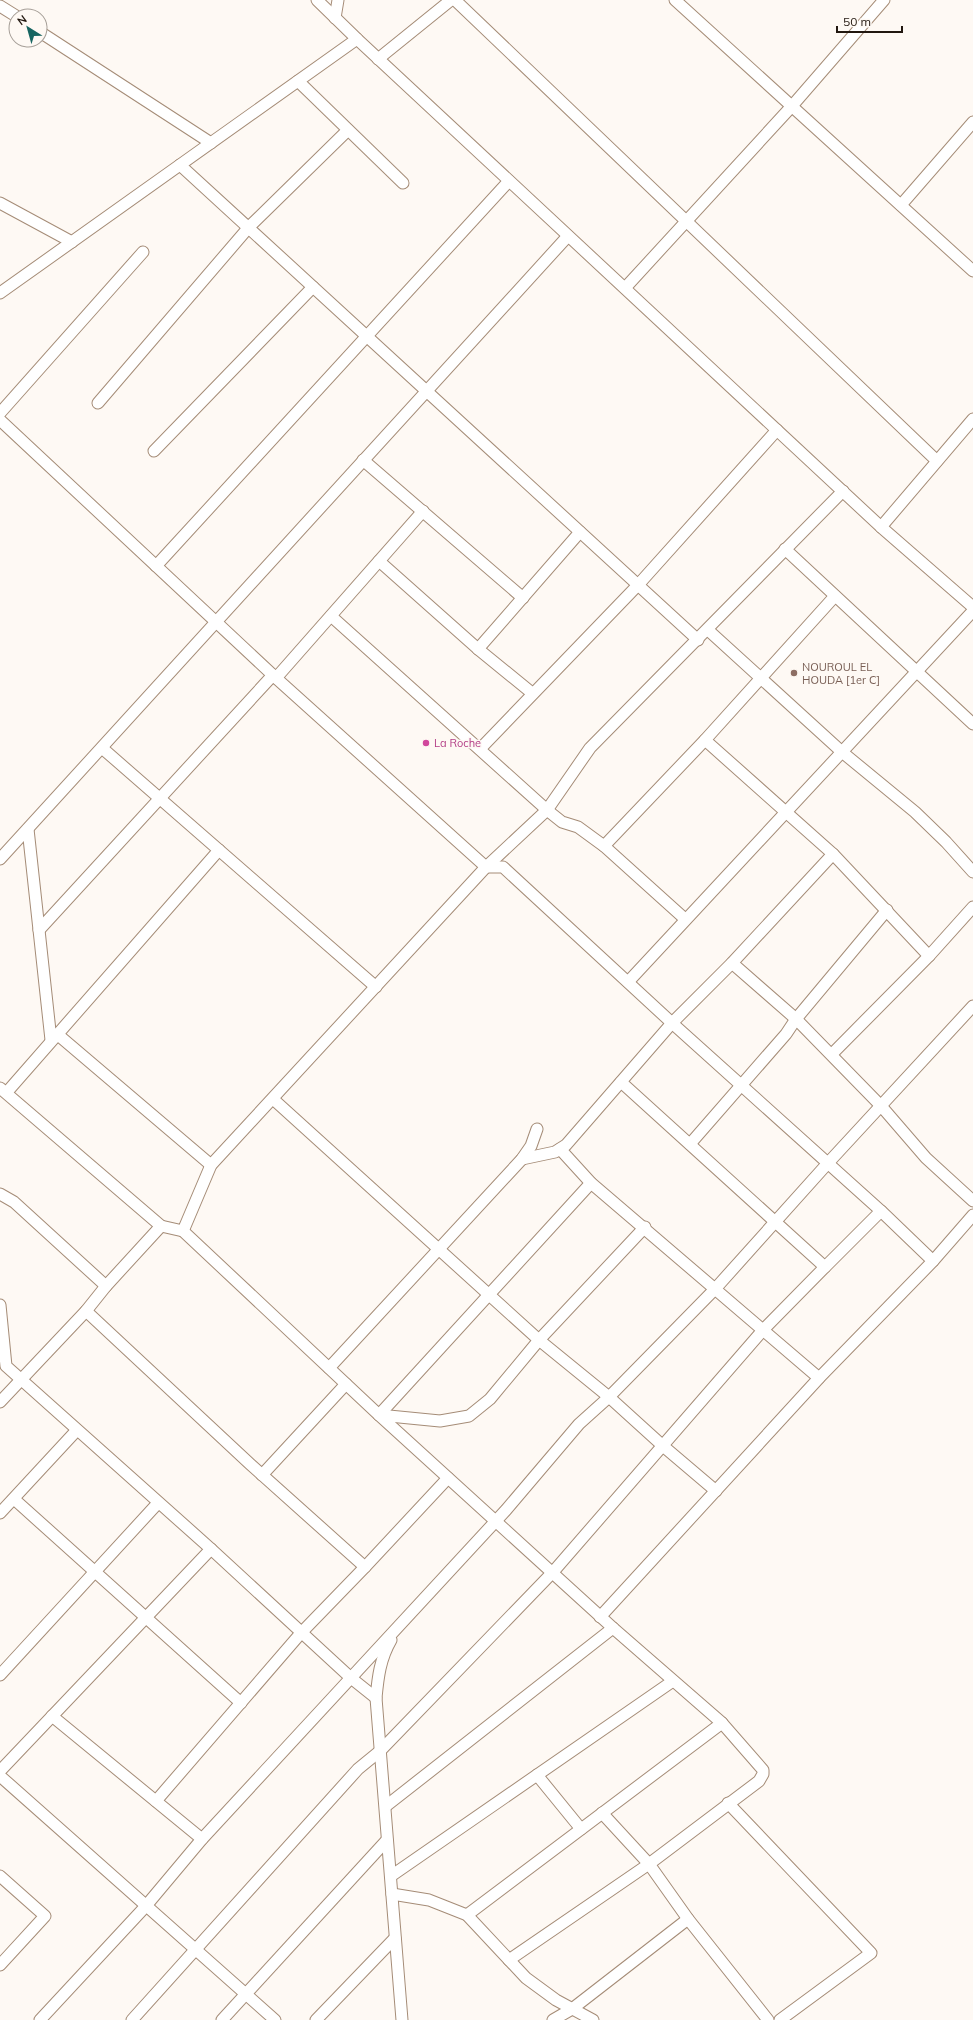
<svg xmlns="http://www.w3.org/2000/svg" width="973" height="2020" font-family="Mulish,sans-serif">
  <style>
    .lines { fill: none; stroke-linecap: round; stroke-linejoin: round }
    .minor-casing { stroke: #a58c77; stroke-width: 13 }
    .minor { stroke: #fff; stroke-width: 11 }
    .education-dot { fill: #8d6e63; stroke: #fef9f4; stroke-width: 1.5 }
    .hotel-dot { fill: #d1479c; stroke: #fef9f4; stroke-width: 1.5 }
    .labels { text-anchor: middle; stroke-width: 3; stroke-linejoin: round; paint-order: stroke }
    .education-label { font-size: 11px; fill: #785e54; stroke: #fef9f4; text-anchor: start }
    .hotel-label { font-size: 11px; fill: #b23c85; stroke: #fef9f4; text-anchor: start }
  </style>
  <rect width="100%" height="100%" fill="#fef9f4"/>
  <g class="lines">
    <defs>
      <g id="minor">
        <polyline points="317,0 357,39 881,527 973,607"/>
        <polyline points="455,0 937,461"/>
        <polyline points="675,0 973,271"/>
        <polyline points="0,6 16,16"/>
        <polyline points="335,18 338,0"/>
        <polyline points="40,32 211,143"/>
        <polyline points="378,59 451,0"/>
        <polyline points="298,81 403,183"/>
        <polyline points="180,165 698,640"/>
        <polyline points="0,203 72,242"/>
        <polyline points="901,205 973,122"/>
        <polyline points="625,288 792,106 884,0"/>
        <polyline points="0,293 357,39"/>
        <polyline points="98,403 249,227 348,130"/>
        <polyline points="0,413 143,252"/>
        <polyline points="0,420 276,678 486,867 503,867 672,1023 881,1211 825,1267"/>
        <polyline points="154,451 313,287"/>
        <polyline points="363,460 523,598"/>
        <polyline points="881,527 973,419"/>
        <polyline points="785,549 973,724"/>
        <polyline points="379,561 478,649 532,693"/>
        <polyline points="156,566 509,181"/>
        <polyline points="331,616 547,810 562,822 578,827 604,846 685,919"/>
        <polyline points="708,630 842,752 915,812 946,842 973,872"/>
        <polyline points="478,649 580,532"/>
        <polyline points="276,678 423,511"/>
        <polyline points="705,740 833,854 929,956"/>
        <polyline points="102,748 376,987"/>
        <polyline points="480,749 638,585 777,430"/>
        <polyline points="28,829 51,1040"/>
        <polyline points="604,846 705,740 835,596"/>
        <polyline points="0,859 568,236"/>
        <polyline points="39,930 273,675"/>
        <polyline points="732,963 796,1019 882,1107 926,1158 973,1201"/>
        <polyline points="628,982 973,611"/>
        <polyline points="57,1034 211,1165"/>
        <polyline points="832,1054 929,956 973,907"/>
        <polyline points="0,1088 161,1226"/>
        <polyline points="7,1092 219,850"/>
        <polyline points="273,1099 539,1340 609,1397 663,1446 716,1491"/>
        <polyline points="690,1144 786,1034 796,1019 887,910"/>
        <polyline points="560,1149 591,1183 819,1378"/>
        <polyline points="522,1159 555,1152 566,1145 672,1023 732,963 833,854"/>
        <polyline points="0,1194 14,1202 106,1286"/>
        <polyline points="183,1231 379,1415 613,1628 722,1723 763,1770 763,1774 759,1781 649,1864 509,1960"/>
        <polyline points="933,1261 973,1215"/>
        <polyline points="0,1305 6,1366 211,1549 351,1678 376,1698"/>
        <polyline points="86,1311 250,1464 365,1567"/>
        <polyline points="329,1368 522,1159 531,1146 537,1129"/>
        <polyline points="0,1402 86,1311 106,1286 161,1226 183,1231 211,1165 486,867 547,810 590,748 843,491"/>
        <polyline points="379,1415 440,1421 469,1416 490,1399 539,1340 645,1227"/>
        <polyline points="379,1415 591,1183"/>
        <polyline points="262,1475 346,1384"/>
        <polyline points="14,1499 241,1703"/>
        <polyline points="0,1513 77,1430"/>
        <polyline points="600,1617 819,1378 933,1261 881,1211"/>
        <path d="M391,1640C380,1659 378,1677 376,1698L402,2020"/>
        <polyline points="0,1675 158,1503"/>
        <polyline points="52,1716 202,1839"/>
        <polyline points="0,1771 211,1549"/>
        <polyline points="537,1775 581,1829"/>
        <polyline points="0,1776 275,2020"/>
        <polyline points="156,1801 301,1633 365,1567 448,1478"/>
        <polyline points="728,1803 871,1953 780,2020"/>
        <polyline points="386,1806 613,1628"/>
        <polyline points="602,1813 649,1864 688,1919 768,2020"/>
        <polyline points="0,1876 45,1916 0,1965"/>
        <polyline points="391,1876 673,1681"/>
        <polyline points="392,1894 429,1900 467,1915 526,1978 556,2000 593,2020"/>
        <polyline points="467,1915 722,1723"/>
        <polyline points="40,2020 145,1907 202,1839 506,1510 579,1424 609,1397 715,1289 828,1163 973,1006"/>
        <polyline points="132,2020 358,1769 380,1751 553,1572 763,1330 825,1267 621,1082"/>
        <polyline points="222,2020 387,1840"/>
        <polyline points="316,2020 395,1938"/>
        <polyline points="553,2020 572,2009 688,1919"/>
      </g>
    </defs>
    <use href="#minor" class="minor-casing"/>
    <use href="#minor" class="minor"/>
  </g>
  <circle class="education-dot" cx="794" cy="673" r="4"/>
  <circle class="hotel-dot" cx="426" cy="743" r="4"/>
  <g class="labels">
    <g class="education-label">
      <text x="802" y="671">NOUROUL EL<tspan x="802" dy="13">HOUDA [1er C]</tspan></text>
    </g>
    <g class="hotel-label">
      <text x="434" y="747">La Roche</text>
    </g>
  </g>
  <g transform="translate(28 28) rotate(323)"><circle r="19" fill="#fef9f4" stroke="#a69f98"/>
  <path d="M0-3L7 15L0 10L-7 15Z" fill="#176561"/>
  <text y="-6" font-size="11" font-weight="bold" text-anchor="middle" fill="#21170f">N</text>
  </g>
  <path d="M837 26v6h65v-6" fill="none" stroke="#21170f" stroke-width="2"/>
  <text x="843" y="26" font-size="12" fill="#21170f" stroke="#fef9f4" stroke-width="3" paint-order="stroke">50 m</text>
</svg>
